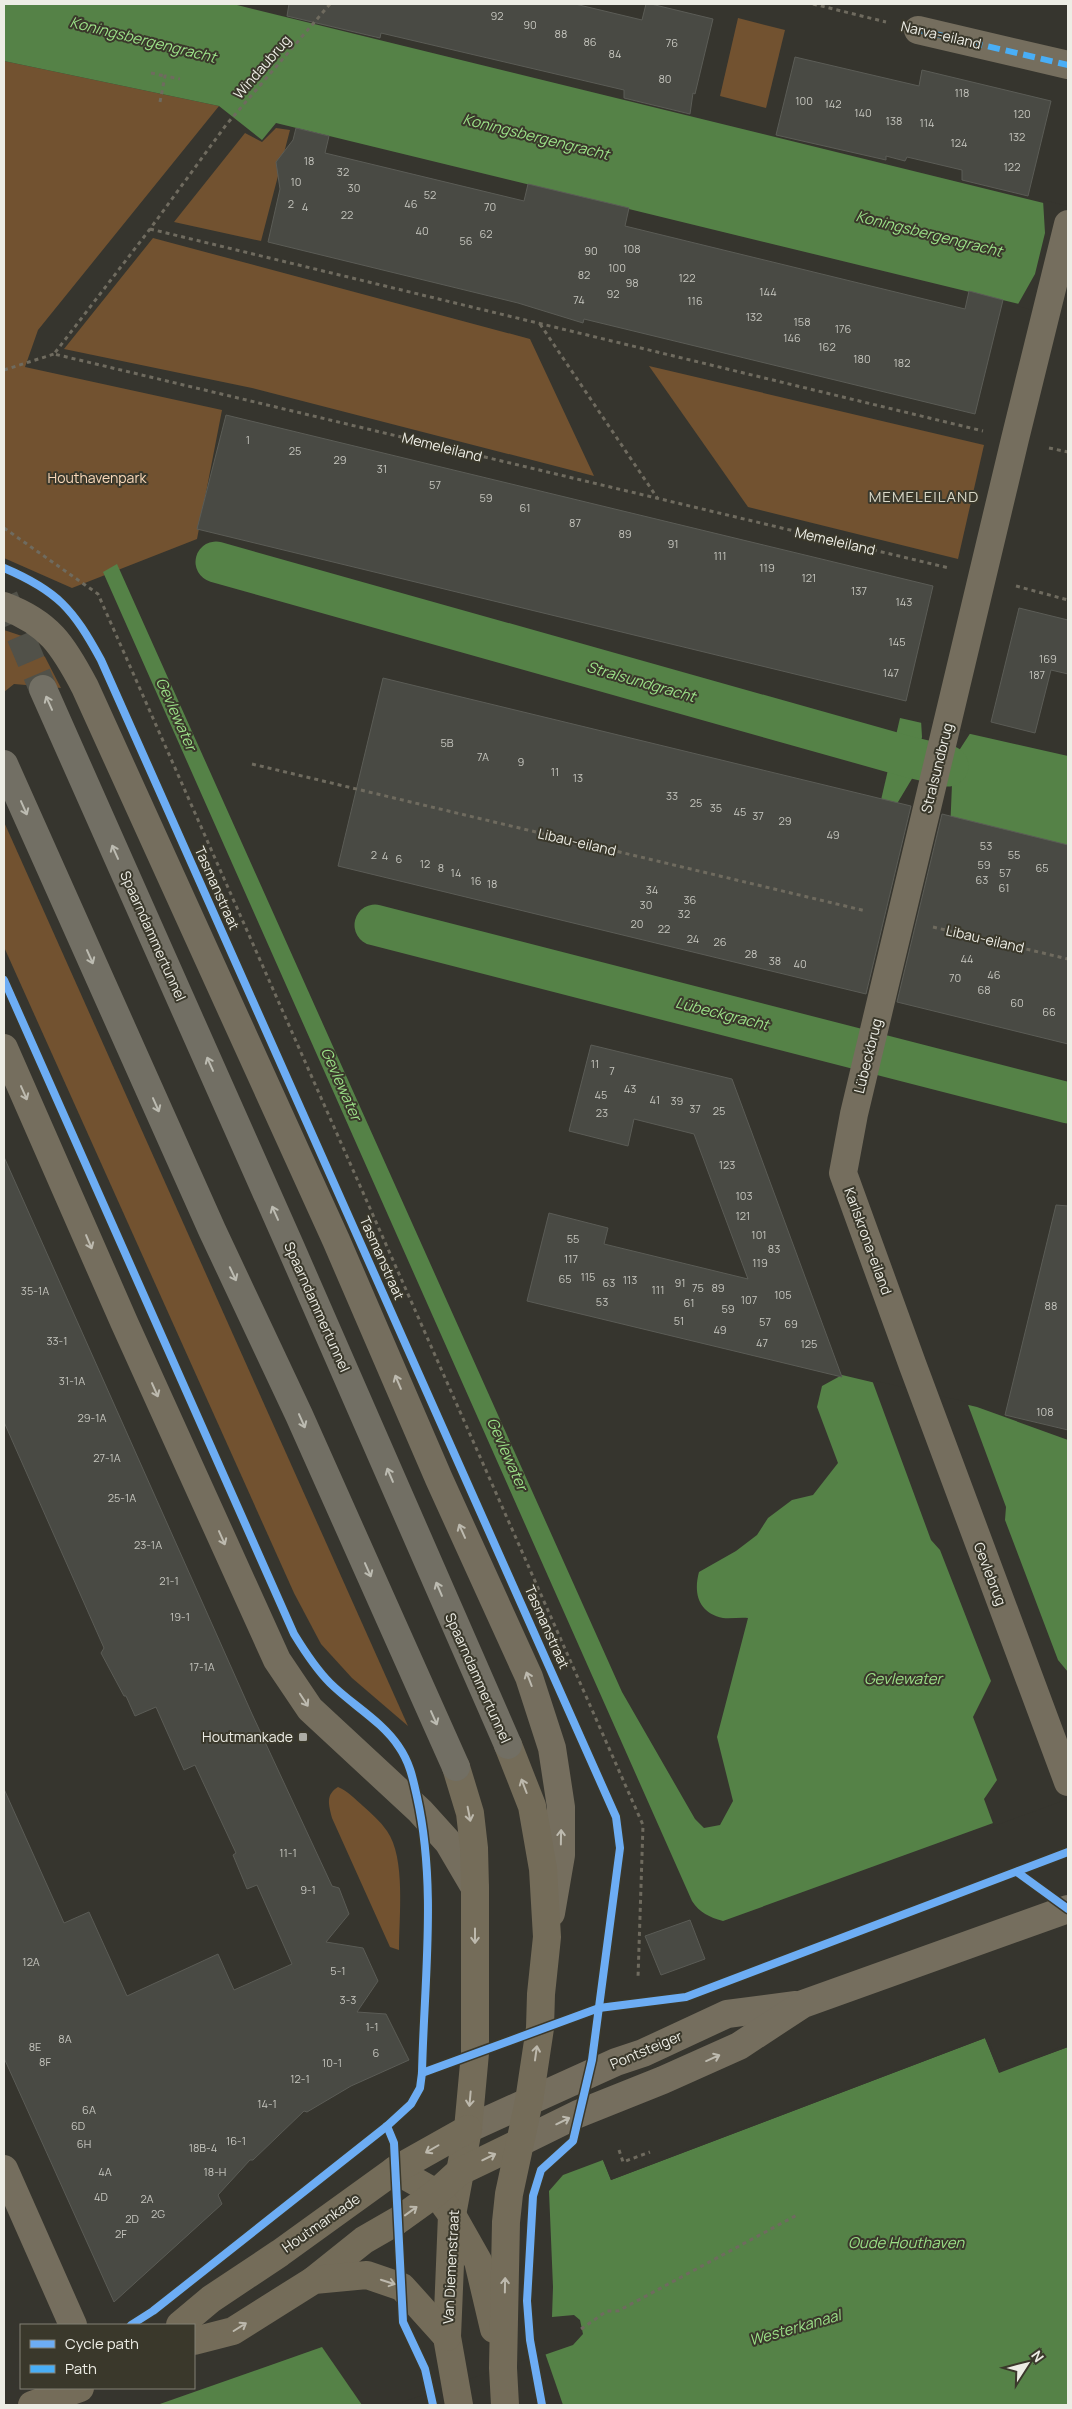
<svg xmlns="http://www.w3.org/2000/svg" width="1072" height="2409" font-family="Manrope,sans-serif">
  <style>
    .green { fill: #725230 }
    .water { fill: #558247 }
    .pier { fill: #36352e }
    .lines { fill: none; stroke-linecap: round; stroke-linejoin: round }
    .canal { stroke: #558247; stroke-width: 41 }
    .building { fill: #494a44; stroke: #5b5c56 }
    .highway-tunnel { stroke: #515149; stroke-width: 28; stroke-dasharray: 28 14; stroke-linecap: butt }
    .path { stroke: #6f6b5f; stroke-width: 3; stroke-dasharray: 4 4; stroke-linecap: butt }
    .minor { stroke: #756e5e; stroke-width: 28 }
    .major { stroke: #746c59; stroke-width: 28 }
    .highway { stroke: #726f64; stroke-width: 28 }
    .quiet { stroke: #49aef6; stroke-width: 6; stroke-dasharray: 12 6; stroke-linecap: butt }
    .cycleway-casing { stroke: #3a382b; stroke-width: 11 }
    .cycleway { stroke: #6dadf4; stroke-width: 8 }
    .oneway { stroke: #bcbbb1 }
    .oneway2 { stroke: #bdbaaf }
    .oneway3 { stroke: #bdb9ad }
    .poi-dot { fill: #adada5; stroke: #3a382b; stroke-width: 2 }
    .labels { text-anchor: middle; stroke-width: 4; stroke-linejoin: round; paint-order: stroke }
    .number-label { font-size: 11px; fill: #c4c4bd }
    .street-label { font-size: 14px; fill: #edede5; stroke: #3a382b }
    .park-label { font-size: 14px; fill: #fad9ba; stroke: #3a382b }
    .poi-label { font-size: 14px; fill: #edede5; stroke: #3a382b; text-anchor: end }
    .water-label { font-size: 15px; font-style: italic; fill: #9be087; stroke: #3a382b }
    .neighbourhood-label { font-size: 15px; letter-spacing: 1px; fill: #d9d8c8; stroke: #3a382b }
  </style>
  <rect width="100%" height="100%" fill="#36352e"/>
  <g class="green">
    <polygon points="738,18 785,30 766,108 720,96"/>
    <polygon points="4,61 219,106 38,330 25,367 222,410 197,539 72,588 4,558"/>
    <polygon points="276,128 290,130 261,241 174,222 245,133 262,142"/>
    <polygon points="153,238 530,339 594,476 252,388 64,349"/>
    <polygon points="649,366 984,445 958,559 748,507"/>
    <polygon points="4,630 28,638 45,657 61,688 14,684 4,692"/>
    <polygon points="4,822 408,1726 352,1678 321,1644 294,1593 4,947"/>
    <path d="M338,1787C348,1791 355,1799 363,1806C371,1813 380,1821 387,1831C406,1858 399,1917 399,1950L390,1947L332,1818C329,1805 325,1795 338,1787Z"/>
  </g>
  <g class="water">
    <polygon points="4,4 233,4 1068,209 1068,316 276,123 262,140 219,106 4,61"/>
    <path d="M117,564L622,1692L695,1819L704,1828L720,1825L733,1801L717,1737L748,1618C740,1617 731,1619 723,1618C699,1613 693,1594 699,1572L736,1551L757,1535L768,1518L792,1500L813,1495L838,1463L817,1407L822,1386L842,1375L977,1407L1068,1440V1796L723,1921C709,1917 700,1913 692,1901L103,572Z"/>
    <polygon points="900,718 1068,756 1068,856 878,813"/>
    <polygon points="985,2038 999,2072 1068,2047 1068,2405 400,2405 573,2345 583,2334 580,2320 574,2315 552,2317 553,2287 549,2191 563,2175 603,2160 611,2180"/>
    <polygon points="322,2347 362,2405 157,2405"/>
  </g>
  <g class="pier">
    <polygon points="1043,200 1068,206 1068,319 1017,306 1035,274 1045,233"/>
    <polygon points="921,720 971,732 960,749 952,784 950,832 889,817 913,777 922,737"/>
    <polygon points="872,1380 967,1402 1006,1507 1005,1520 1058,1660 1068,1672 1068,1799 994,1826 984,1799 997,1780 973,1717 991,1681 940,1550 931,1540"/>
    <polygon points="984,2036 987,2037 1001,2069 1068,2044 1068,2047 999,2073 985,2038 611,2180 603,2160 605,2160 612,2177"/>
    <polygon points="545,2353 563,2405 397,2405 397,2404"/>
  </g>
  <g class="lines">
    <g class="canal">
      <polyline points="216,562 909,757 948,766"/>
      <polyline points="375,925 1068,1103"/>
    </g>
  </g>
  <g class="building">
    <polygon points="289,4 575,4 642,20 646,4 651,4 713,19 695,94 693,93 690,114 624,98 624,90 381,33 380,38 287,16"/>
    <polygon points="795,57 919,86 922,70 1051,101 1028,196 962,180 962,170 907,157 905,161 886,156 886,160 776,135"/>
    <polygon points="296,128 329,136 325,153 524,201 528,184 629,208 625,226 965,309 969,291 1003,300 975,414 584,319 583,323 518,303 268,242 280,189 276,162 293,140"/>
    <polygon points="226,415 933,586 906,701 197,529"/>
    <polygon points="1019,608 1068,620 1068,674 1051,670 1035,733 991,722"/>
    <polygon points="383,678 911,806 866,994 338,866"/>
    <polygon points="942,814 1068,845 1068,1044 897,1002"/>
    <polygon points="591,1045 732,1079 842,1377 527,1301 549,1213 608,1228 604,1244 748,1279 694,1134 634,1119 628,1146 569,1131"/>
    <polygon points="4,1157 252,1714 332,1886 339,1888 349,1914 326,1942 363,1948 378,1981 357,2012 386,2014 409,2060 351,2086 307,2112 304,2111 253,2160 250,2160 218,2195 222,2204 114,2302 4,2058 4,1789 64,1923 89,1912 127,1996 218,1954 234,1990 292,1964 257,1885 247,1889 233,1855 236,1853 195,1765 184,1770 156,1707 135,1716 126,1696 124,1696 101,1653 104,1648 4,1422"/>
    <polygon points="1056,1205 1068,1206 1068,1430 1005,1415"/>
    <polygon points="690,1920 705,1959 661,1975 645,1936"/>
  </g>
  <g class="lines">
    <polyline class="highway-tunnel" points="4,597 43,689"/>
    <g class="path">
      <polyline points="330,4 226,125 150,229 54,354 949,568"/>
      <polyline points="813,4 886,22"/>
      <polyline points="151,73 165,76"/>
      <polyline points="160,102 165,76 180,79"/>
      <polyline points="150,229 983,431"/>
      <polyline points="540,324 658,499"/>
      <polyline points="4,370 54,354"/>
      <polyline points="1049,448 1068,452"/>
      <polyline points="4,528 98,594 643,1825 638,1978"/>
      <polyline points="1016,586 1068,600"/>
      <polyline points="252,764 866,911"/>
      <polyline points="933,927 1068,959"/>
      <polyline points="619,2150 623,2162 650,2152"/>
      <polyline points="581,2329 607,2311 618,2311 797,2215"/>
    </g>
    <g class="minor">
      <polyline points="918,30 1068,65"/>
      <polyline points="1068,224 1015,439 854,1114 843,1173 913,1366 1068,1782"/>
      <path d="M4,606C49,623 63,645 85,687L336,1240L439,1479L529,1677L552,1748L561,1807V1855L551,1913"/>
      <polyline points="4,1048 124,1322 277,1660 310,1709 420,1811 448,1842 475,1888"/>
      <polyline points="468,2129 616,2062 643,2053 727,2014 796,2005"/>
      <polyline points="519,2143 578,2114 663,2080 739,2046 803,2004 1068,1909"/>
      <polyline points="4,2169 73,2325"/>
    </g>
    <g class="major">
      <polyline points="456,1767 470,1813 474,1848 475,1888 475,2053 468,2129 452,2215 447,2337 459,2405"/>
      <polyline points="395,2170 436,2193 452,2215 478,2261 494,2329"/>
      <polyline points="314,2280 364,2240 397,2221 436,2193 459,2172 519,2143"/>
      <polyline points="180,2325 211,2299 280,2253 395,2170 468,2129"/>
      <polyline points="194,2341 233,2331 314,2280 367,2275 402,2287 447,2337"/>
      <polyline points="32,2405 80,2388"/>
      <polyline points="505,2405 503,2368 506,2222 509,2194 529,2101 540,2028 541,1994 547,1937 543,1869 532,1806 508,1745"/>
    </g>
    <g class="highway">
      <polyline points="43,689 291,1248 508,1745"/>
      <polyline points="4,764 212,1230 299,1415 456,1767"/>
    </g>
    <polyline class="quiet" points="918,30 1068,65"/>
    <defs>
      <g id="cycleway">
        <path d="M4,568C58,591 73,609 101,660L616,1817L620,1848L592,2060L573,2141L541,2170L533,2196L527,2301L530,2340L542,2405"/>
        <path d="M4,980L294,1634C305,1652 316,1669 330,1683C352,1705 382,1721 399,1747C410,1763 413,1779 417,1797C437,1887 424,1981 422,2073L420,2088L411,2104L387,2126L153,2311L131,2325"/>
        <polyline points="1017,1872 1068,1909"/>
        <polyline points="422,2073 599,2008 686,1997 1068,1852"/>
        <polyline points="387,2126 394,2143 403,2322 425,2369 433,2405"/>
      </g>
    </defs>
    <use href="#cycleway" class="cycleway-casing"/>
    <use href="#cycleway" class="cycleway"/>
  </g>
  <defs><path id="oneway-shaft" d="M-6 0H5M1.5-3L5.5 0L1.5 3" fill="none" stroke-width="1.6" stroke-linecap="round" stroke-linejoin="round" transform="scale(1.25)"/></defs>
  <g class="oneway">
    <use href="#oneway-shaft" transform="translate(49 703) rotate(-114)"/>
    <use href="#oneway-shaft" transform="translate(24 808) rotate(66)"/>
    <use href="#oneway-shaft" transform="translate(115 852) rotate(-114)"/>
    <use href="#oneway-shaft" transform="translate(90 957) rotate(66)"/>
    <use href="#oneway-shaft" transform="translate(210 1064) rotate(-114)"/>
    <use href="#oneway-shaft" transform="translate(156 1105) rotate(66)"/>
    <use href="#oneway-shaft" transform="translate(275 1213) rotate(-114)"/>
    <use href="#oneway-shaft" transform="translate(233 1274) rotate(65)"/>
    <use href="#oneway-shaft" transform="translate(302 1421) rotate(66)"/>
    <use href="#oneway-shaft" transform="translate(390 1475) rotate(-113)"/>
    <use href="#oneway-shaft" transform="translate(368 1570) rotate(66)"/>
    <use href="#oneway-shaft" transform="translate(439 1589) rotate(-113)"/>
    <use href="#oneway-shaft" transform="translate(434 1718) rotate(66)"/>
  </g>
  <g class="oneway2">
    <use href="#oneway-shaft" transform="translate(24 1093) rotate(66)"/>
    <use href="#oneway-shaft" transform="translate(89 1242) rotate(67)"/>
    <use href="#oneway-shaft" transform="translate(398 1382) rotate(-113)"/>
    <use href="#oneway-shaft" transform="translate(155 1390) rotate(66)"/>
    <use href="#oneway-shaft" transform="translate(462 1531) rotate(-114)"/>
    <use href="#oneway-shaft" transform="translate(222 1538) rotate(66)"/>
    <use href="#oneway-shaft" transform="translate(529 1679) rotate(-111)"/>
    <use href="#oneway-shaft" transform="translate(304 1700) rotate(57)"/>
    <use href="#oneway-shaft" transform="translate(561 1837) rotate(-89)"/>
    <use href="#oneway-shaft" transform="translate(713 2058) rotate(-24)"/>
    <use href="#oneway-shaft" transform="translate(563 2121) rotate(-26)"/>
  </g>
  <g class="oneway3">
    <use href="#oneway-shaft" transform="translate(524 1786) rotate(-111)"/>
    <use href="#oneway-shaft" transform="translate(469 1814) rotate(79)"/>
    <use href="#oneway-shaft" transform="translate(475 1936) rotate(90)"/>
    <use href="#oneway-shaft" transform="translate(536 2053) rotate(-82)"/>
    <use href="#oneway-shaft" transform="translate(470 2099) rotate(95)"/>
    <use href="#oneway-shaft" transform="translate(432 2149) rotate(150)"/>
    <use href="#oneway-shaft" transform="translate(489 2157) rotate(-26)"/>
    <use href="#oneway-shaft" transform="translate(411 2211) rotate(-36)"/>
    <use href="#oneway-shaft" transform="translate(388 2282) rotate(18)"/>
    <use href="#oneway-shaft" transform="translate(505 2285) rotate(-89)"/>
    <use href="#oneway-shaft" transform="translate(240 2327) rotate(-32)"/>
  </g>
  <rect class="poi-dot" x="298" y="1732" width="10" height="10" rx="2.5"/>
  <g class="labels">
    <g class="number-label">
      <text x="497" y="20">92</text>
      <text x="530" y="29">90</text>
      <text x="561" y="38">88</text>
      <text x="590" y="46">86</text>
      <text x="672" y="47">76</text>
      <text x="615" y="58">84</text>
      <text x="665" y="83">80</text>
      <text x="962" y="97">118</text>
      <text x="804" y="105">100</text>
      <text x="833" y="108">142</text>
      <text x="863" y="117">140</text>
      <text x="1022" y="118">120</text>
      <text x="894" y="125">138</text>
      <text x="927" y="127">114</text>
      <text x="1017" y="141">132</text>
      <text x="959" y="147">124</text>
      <text x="309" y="165">18</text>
      <text x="1012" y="171">122</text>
      <text x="343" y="176">32</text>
      <text x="296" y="186">10</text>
      <text x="354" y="192">30</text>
      <text x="430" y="199">52</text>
      <text x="291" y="208">2</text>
      <text x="411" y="208">46</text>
      <text x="305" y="211">4</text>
      <text x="490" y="211">70</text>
      <text x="347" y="219">22</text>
      <text x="422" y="235">40</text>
      <text x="486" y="238">62</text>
      <text x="466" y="245">56</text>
      <text x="632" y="253">108</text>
      <text x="591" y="255">90</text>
      <text x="617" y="272">100</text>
      <text x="584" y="279">82</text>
      <text x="687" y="282">122</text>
      <text x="632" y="287">98</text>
      <text x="768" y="296">144</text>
      <text x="613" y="298">92</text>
      <text x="579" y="304">74</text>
      <text x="695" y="305">116</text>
      <text x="754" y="321">132</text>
      <text x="802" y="326">158</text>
      <text x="843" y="333">176</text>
      <text x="792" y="342">146</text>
      <text x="827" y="351">162</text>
      <text x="862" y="363">180</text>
      <text x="902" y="367">182</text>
      <text x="248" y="444">1</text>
      <text x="295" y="455">25</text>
      <text x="340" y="464">29</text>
      <text x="382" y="473">31</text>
      <text x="435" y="489">57</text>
      <text x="486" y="502">59</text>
      <text x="525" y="512">61</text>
      <text x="575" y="527">87</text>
      <text x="625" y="538">89</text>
      <text x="673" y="548">91</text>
      <text x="720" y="560">111</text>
      <text x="767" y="572">119</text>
      <text x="809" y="582">121</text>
      <text x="859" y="595">137</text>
      <text x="904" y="606">143</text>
      <text x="897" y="646">145</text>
      <text x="1048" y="663">169</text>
      <text x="891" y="677">147</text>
      <text x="1037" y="679">187</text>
      <text x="447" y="747">5B</text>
      <text x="483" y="761">7A</text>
      <text x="521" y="766">9</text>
      <text x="555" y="776">11</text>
      <text x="578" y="782">13</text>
      <text x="672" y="800">33</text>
      <text x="696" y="807">25</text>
      <text x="716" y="812">35</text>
      <text x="740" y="816">45</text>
      <text x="758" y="820">37</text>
      <text x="785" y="825">29</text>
      <text x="833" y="839">49</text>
      <text x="986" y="850">53</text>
      <text x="374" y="859">2</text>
      <text x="1014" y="859">55</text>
      <text x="385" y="860">4</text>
      <text x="399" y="863">6</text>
      <text x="425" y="868">12</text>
      <text x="984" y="869">59</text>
      <text x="441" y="872">8</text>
      <text x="1042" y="872">65</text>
      <text x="456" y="877">14</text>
      <text x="1005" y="877">57</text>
      <text x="982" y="884">63</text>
      <text x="476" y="885">16</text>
      <text x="492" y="888">18</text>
      <text x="1004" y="892">61</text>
      <text x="652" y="894">34</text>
      <text x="690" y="904">36</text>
      <text x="646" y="909">30</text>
      <text x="684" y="918">32</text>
      <text x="637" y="928">20</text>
      <text x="664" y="933">22</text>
      <text x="693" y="943">24</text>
      <text x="720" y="946">26</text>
      <text x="751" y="958">28</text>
      <text x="967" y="963">44</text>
      <text x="775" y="965">38</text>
      <text x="800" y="968">40</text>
      <text x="994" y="979">46</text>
      <text x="955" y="982">70</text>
      <text x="984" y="994">68</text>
      <text x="1017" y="1007">60</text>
      <text x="1049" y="1016">66</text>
      <text x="595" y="1068">11</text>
      <text x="612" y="1075">7</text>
      <text x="630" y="1093">43</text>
      <text x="601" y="1099">45</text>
      <text x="655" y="1104">41</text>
      <text x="677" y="1105">39</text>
      <text x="695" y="1113">37</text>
      <text x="719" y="1115">25</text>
      <text x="602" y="1117">23</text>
      <text x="727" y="1169">123</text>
      <text x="744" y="1200">103</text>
      <text x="743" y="1220">121</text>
      <text x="759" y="1239">101</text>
      <text x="573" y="1243">55</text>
      <text x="774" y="1253">83</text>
      <text x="571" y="1263">117</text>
      <text x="760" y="1267">119</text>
      <text x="588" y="1281">115</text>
      <text x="565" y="1283">65</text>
      <text x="630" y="1284">113</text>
      <text x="609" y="1287">63</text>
      <text x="680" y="1287">91</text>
      <text x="698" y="1292">75</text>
      <text x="718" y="1292">89</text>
      <text x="658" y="1294">111</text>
      <text x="35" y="1295">35-1A</text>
      <text x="783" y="1299">105</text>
      <text x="749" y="1304">107</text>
      <text x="602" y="1306">53</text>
      <text x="689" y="1307">61</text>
      <text x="1051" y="1310">88</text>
      <text x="728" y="1313">59</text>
      <text x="679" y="1325">51</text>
      <text x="765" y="1326">57</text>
      <text x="791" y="1328">69</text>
      <text x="720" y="1334">49</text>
      <text x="57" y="1345">33-1</text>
      <text x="762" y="1347">47</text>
      <text x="809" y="1348">125</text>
      <text x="72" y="1385">31-1A</text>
      <text x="1045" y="1416">108</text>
      <text x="92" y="1422">29-1A</text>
      <text x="107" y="1462">27-1A</text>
      <text x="122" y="1502">25-1A</text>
      <text x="148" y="1549">23-1A</text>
      <text x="169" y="1585">21-1</text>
      <text x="180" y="1621">19-1</text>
      <text x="202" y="1671">17-1A</text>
      <text x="288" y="1857">11-1</text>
      <text x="308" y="1894">9-1</text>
      <text x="31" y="1966">12A</text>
      <text x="338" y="1975">5-1</text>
      <text x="348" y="2004">3-3</text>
      <text x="372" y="2031">1-1</text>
      <text x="65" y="2043">8A</text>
      <text x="35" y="2051">8E</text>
      <text x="376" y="2057">6</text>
      <text x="45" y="2066">8F</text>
      <text x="332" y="2067">10-1</text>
      <text x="300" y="2083">12-1</text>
      <text x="267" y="2108">14-1</text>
      <text x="89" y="2114">6A</text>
      <text x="78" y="2130">6D</text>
      <text x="236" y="2145">16-1</text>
      <text x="84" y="2148">6H</text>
      <text x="203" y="2152">18B-4</text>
      <text x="105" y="2176">4A</text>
      <text x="215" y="2176">18-H</text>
      <text x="101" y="2201">4D</text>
      <text x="147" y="2203">2A</text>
      <text x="158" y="2218">2G</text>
      <text x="132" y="2223">2D</text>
      <text x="121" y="2238">2F</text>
    </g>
    <g class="street-label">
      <text transform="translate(941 35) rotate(13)" y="5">Narva-eiland</text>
      <text transform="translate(262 67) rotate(-49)" y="5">Windaubrug</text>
      <text transform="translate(442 447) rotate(14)" y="5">Memeleiland</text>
      <text transform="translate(835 541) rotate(13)" y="5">Memeleiland</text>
      <text transform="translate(937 768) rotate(-76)" y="5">Stralsundbrug</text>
      <text transform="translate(577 842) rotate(13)" y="5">Libau-eiland</text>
      <text transform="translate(217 888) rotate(66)" y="5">Tasmanstraat</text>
      <text transform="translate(153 936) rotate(66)" y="5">Spaarndammertunnel</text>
      <text transform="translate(985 939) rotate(13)" y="5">Libau-eiland</text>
      <text transform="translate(868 1056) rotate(-76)" y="5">Lübeckbrug</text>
      <text transform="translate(868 1241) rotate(70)" y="5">Karlskrona-eiland</text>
      <text transform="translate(382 1258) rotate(66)" y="5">Tasmanstraat</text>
      <text transform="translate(317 1307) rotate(66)" y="5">Spaarndammertunnel</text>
      <text transform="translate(990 1574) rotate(69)" y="5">Gevlebrug</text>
      <text transform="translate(547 1627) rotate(66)" y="5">Tasmanstraat</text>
      <text transform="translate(478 1678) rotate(66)" y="5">Spaarndammertunnel</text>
      <text transform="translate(646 2050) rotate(-23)" y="5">Pontsteiger</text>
      <text transform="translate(321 2223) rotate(-35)" y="5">Houtmankade</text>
      <text transform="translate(451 2267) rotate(-87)" y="5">Van Diemenstraat</text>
    </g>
    <g class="park-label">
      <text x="97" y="483">Houthavenpark</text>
    </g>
    <g class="poi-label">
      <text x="293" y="1742">Houtmankade</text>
    </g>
    <g class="water-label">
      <text transform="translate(143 40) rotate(14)" y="5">Koningsbergengracht</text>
      <text transform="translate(536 137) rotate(14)" y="5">Koningsbergengracht</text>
      <text transform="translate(929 234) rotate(14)" y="5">Koningsbergengracht</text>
      <text transform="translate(641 682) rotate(16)" y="5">Stralsundgracht</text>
      <text transform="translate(176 714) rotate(66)" y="5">Gevlewater</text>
      <text transform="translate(722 1014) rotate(14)" y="5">Lübeckgracht</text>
      <text transform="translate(341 1084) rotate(66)" y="5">Gevlewater</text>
      <text transform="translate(507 1454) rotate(66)" y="5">Gevlewater</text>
      <text x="903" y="1684">Gevlewater</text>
      <text x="906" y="2248">Oude Houthaven</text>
      <text transform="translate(795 2328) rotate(-16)" y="5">Westerkanaal</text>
    </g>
    <g class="neighbourhood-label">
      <text x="924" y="502">MEMELEILAND</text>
    </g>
  </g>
  <rect width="1072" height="2409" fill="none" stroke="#edede5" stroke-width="10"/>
  <rect x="20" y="2324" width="175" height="65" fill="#3a382b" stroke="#828075"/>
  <rect x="30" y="2340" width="25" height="8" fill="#6dadf4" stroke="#828075"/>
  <text x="65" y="2349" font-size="15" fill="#edede5">Cycle path</text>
  <rect x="30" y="2365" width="25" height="8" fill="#49aef6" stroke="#828075"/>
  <text x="65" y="2374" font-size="15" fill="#edede5">Path</text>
  <g transform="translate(1027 2364) rotate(54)" stroke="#3a382b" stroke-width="4" paint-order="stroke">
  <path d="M0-4L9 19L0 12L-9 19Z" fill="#edede5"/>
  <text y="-8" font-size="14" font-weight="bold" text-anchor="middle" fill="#edede5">N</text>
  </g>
</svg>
